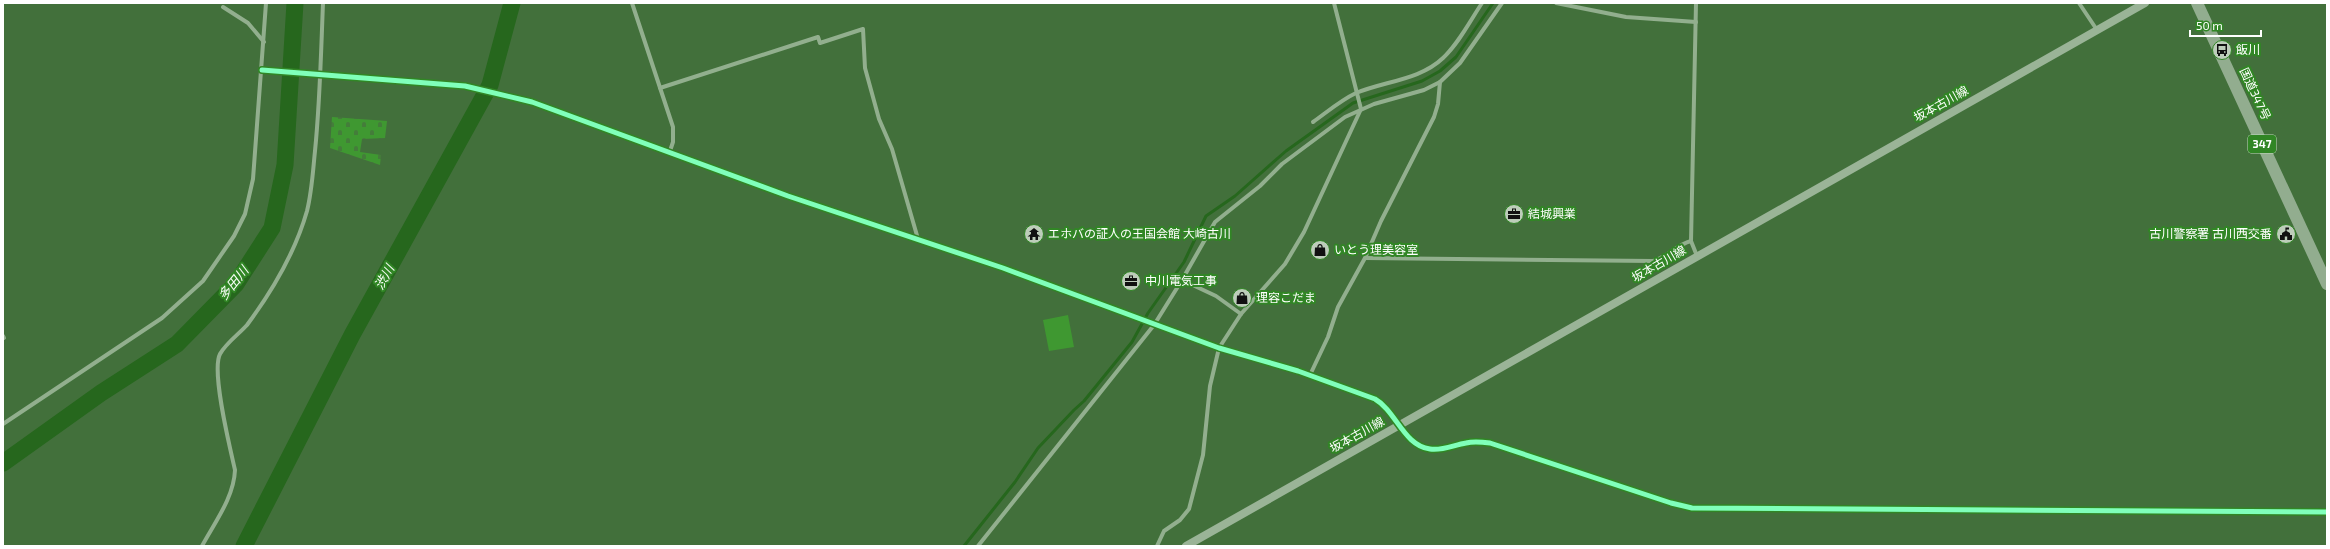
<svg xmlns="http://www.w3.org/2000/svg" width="2330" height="549" font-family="'Exo 2','Noto Sans JP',sans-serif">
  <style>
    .green { fill: #3f9831 }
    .cemetery { fill: url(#cemetery-stones) }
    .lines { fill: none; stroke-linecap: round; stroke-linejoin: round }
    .stream { stroke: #26671d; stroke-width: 3 }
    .river { stroke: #26671d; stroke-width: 17 }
    .street { stroke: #92af8e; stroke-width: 4 }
    .secondary { stroke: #9ab497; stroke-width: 8 }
    .highway { stroke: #92ad8f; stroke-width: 12 }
    .cycleway-casing { stroke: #318625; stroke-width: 8 }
    .cycleway { stroke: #80ffba; stroke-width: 5 }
    .labels { text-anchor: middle; stroke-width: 4; stroke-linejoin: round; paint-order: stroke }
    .shield { fill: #318625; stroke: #c1dbbe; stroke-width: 1 }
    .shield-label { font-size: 11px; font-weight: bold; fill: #fff }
    .poi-label { font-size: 12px; fill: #fff; stroke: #318625; text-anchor: start }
    .street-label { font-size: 12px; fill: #fff; stroke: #318625 }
    .water-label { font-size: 13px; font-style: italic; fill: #f9fef8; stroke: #318625 }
  </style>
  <defs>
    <pattern id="cemetery-stones" width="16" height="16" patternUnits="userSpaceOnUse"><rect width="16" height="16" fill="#3f9831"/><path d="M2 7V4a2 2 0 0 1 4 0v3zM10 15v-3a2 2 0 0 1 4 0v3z" fill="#447d3a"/></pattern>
  </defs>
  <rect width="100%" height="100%" fill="#42703b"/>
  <polygon class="green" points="1068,315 1074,347 1049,351 1043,320"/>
  <polygon class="cemetery" points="332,117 387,121 385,138 362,139 360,152 381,155 380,165 330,148"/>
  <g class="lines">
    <g class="stream">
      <polyline points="506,3 512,4"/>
      <polyline points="964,546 1015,482 1038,448 1074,410 1084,401 1132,342 1148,313 1184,262 1206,216 1235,196 1286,151 1353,103 1422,81 1440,71 1456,57 1493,3"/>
    </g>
    <g class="river">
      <polyline points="3,463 101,393 177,344 236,284 272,228 285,165 295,3"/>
      <polyline points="244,546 352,335 490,85 512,3"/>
    </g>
    <g class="street">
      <polyline points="632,3 673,127 673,142 670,151"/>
      <polyline points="1556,3 1626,17 1696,22"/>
      <polyline points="1696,3 1691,241 1697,256"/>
      <polyline points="2079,3 2097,30"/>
      <polyline points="223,7 248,23 264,42"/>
      <path d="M262,70L465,86L532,102L788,196L1003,268L1219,348L1298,371L1375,399C1396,411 1404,446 1430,449C1442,451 1454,445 1466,443C1474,441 1482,442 1490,443L1671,503L1692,508L2327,512"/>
      <polyline points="660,88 818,37 820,43 863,29 865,68 879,119 892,149 918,239"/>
      <path d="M1313,122C1327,112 1341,100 1356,93C1385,81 1420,80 1443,58C1459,43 1470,21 1482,3"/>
      <path d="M1365,258L1653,261C1666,258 1676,245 1691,241"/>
      <polyline points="1182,280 1216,296 1241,314"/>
      <polyline points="3,336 4,338"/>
      <polyline points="1310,375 1328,337 1338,307 1365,258 1381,221 1434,117 1438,104 1440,82"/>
      <polyline points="3,424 162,318 203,281 234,236 245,214 253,179 266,3"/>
      <path d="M202,546C215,522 234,497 235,470C230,448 211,371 220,354C226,343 239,334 247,325C273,290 295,253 307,211C312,191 313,170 315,151C320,102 321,52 323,3"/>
      <polyline points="978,546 1154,325 1182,280 1215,222 1260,186 1282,164 1345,117 1374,104 1424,90 1440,82 1460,63 1502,3"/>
      <polyline points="1157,546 1164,531 1180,520 1189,509 1203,455 1210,386 1219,348 1241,314 1285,264 1304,232 1361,109 1334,3"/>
    </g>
    <polyline class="secondary" points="1186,546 2145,3"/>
    <polyline class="highway" points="2197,3 2327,284"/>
    <defs>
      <path id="cycleway" d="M262,70L465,86L532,102L788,196L1003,268L1219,348L1298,371L1375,399C1396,411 1404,446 1430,449C1442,451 1454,445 1466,443C1474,441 1482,442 1490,443L1671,503L1692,508L2327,512"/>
    </defs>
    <use href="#cycleway" class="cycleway-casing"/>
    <use href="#cycleway" class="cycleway"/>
  </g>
  <defs>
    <symbol id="bus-disc" viewBox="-11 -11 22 22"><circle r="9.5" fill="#bdcdba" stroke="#318625"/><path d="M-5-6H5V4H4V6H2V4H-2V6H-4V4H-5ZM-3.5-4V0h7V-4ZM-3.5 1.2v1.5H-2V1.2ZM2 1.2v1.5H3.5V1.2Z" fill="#111"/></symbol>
    <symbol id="office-disc" viewBox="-11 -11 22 22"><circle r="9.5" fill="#bdcdba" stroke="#318625"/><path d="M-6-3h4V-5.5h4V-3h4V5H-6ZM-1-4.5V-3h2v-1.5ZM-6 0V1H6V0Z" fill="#111"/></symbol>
    <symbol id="temple-disc" viewBox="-11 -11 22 22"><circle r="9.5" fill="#bdcdba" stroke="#318625"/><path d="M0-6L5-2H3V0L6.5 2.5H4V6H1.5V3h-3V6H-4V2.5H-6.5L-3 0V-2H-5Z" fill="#111"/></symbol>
    <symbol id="civic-disc" viewBox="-11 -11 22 22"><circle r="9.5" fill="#bdcdba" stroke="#318625"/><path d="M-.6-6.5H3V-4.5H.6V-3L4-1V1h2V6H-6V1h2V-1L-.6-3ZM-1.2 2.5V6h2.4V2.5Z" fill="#111"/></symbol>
    <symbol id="shop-disc" viewBox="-11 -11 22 22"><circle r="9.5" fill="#bdcdba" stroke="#318625"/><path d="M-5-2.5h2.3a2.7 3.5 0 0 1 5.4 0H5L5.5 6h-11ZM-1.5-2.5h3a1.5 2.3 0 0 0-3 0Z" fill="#111"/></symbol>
  </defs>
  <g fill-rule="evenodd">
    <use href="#bus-disc" x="2211" y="39" width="22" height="22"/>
    <use href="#office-disc" x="1503" y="203" width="22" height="22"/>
    <use href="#temple-disc" x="1023" y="223" width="22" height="22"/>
    <use href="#civic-disc" x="2275" y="223" width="22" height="22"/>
    <use href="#shop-disc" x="1309" y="239" width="22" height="22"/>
    <use href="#office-disc" x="1120" y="270" width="22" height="22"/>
    <use href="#shop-disc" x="1231" y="287" width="22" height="22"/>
  </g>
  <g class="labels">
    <rect class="shield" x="2248" y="135" width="28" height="18" rx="3"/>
    <g class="shield-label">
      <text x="2262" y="148">347</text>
    </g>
    <g class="poi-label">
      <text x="2236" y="54">飯川</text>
      <text x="1528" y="218">結城興業</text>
      <text x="1048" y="238">エホバの証人の王国会館 大崎古川</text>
      <text x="2272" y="238" text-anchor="end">古川警察署 古川西交番</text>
      <text x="1334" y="254">いとう理美容室</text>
      <text x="1145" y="285">中川電気工事</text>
      <text x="1256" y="302">理容こだま</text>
    </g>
    <g class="street-label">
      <text transform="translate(2255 94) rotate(65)" y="4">国道347号</text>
      <text transform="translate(1941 104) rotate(-29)" y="4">坂本古川線</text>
      <text transform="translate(1659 264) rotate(-30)" y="4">坂本古川線</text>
      <text transform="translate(1357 435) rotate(-29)" y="4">坂本古川線</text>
    </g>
    <g class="water-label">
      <text transform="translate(384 277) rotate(-61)" y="5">渋川</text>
      <text transform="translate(233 283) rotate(-51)" y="5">多田川</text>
    </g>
  </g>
  <rect width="2330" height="549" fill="none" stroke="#ffffff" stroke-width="8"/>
  <path d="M2190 30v6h71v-6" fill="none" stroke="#ffffff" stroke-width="2"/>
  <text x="2196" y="30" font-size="12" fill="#ffffff" stroke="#318625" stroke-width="3" paint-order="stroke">50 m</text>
</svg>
